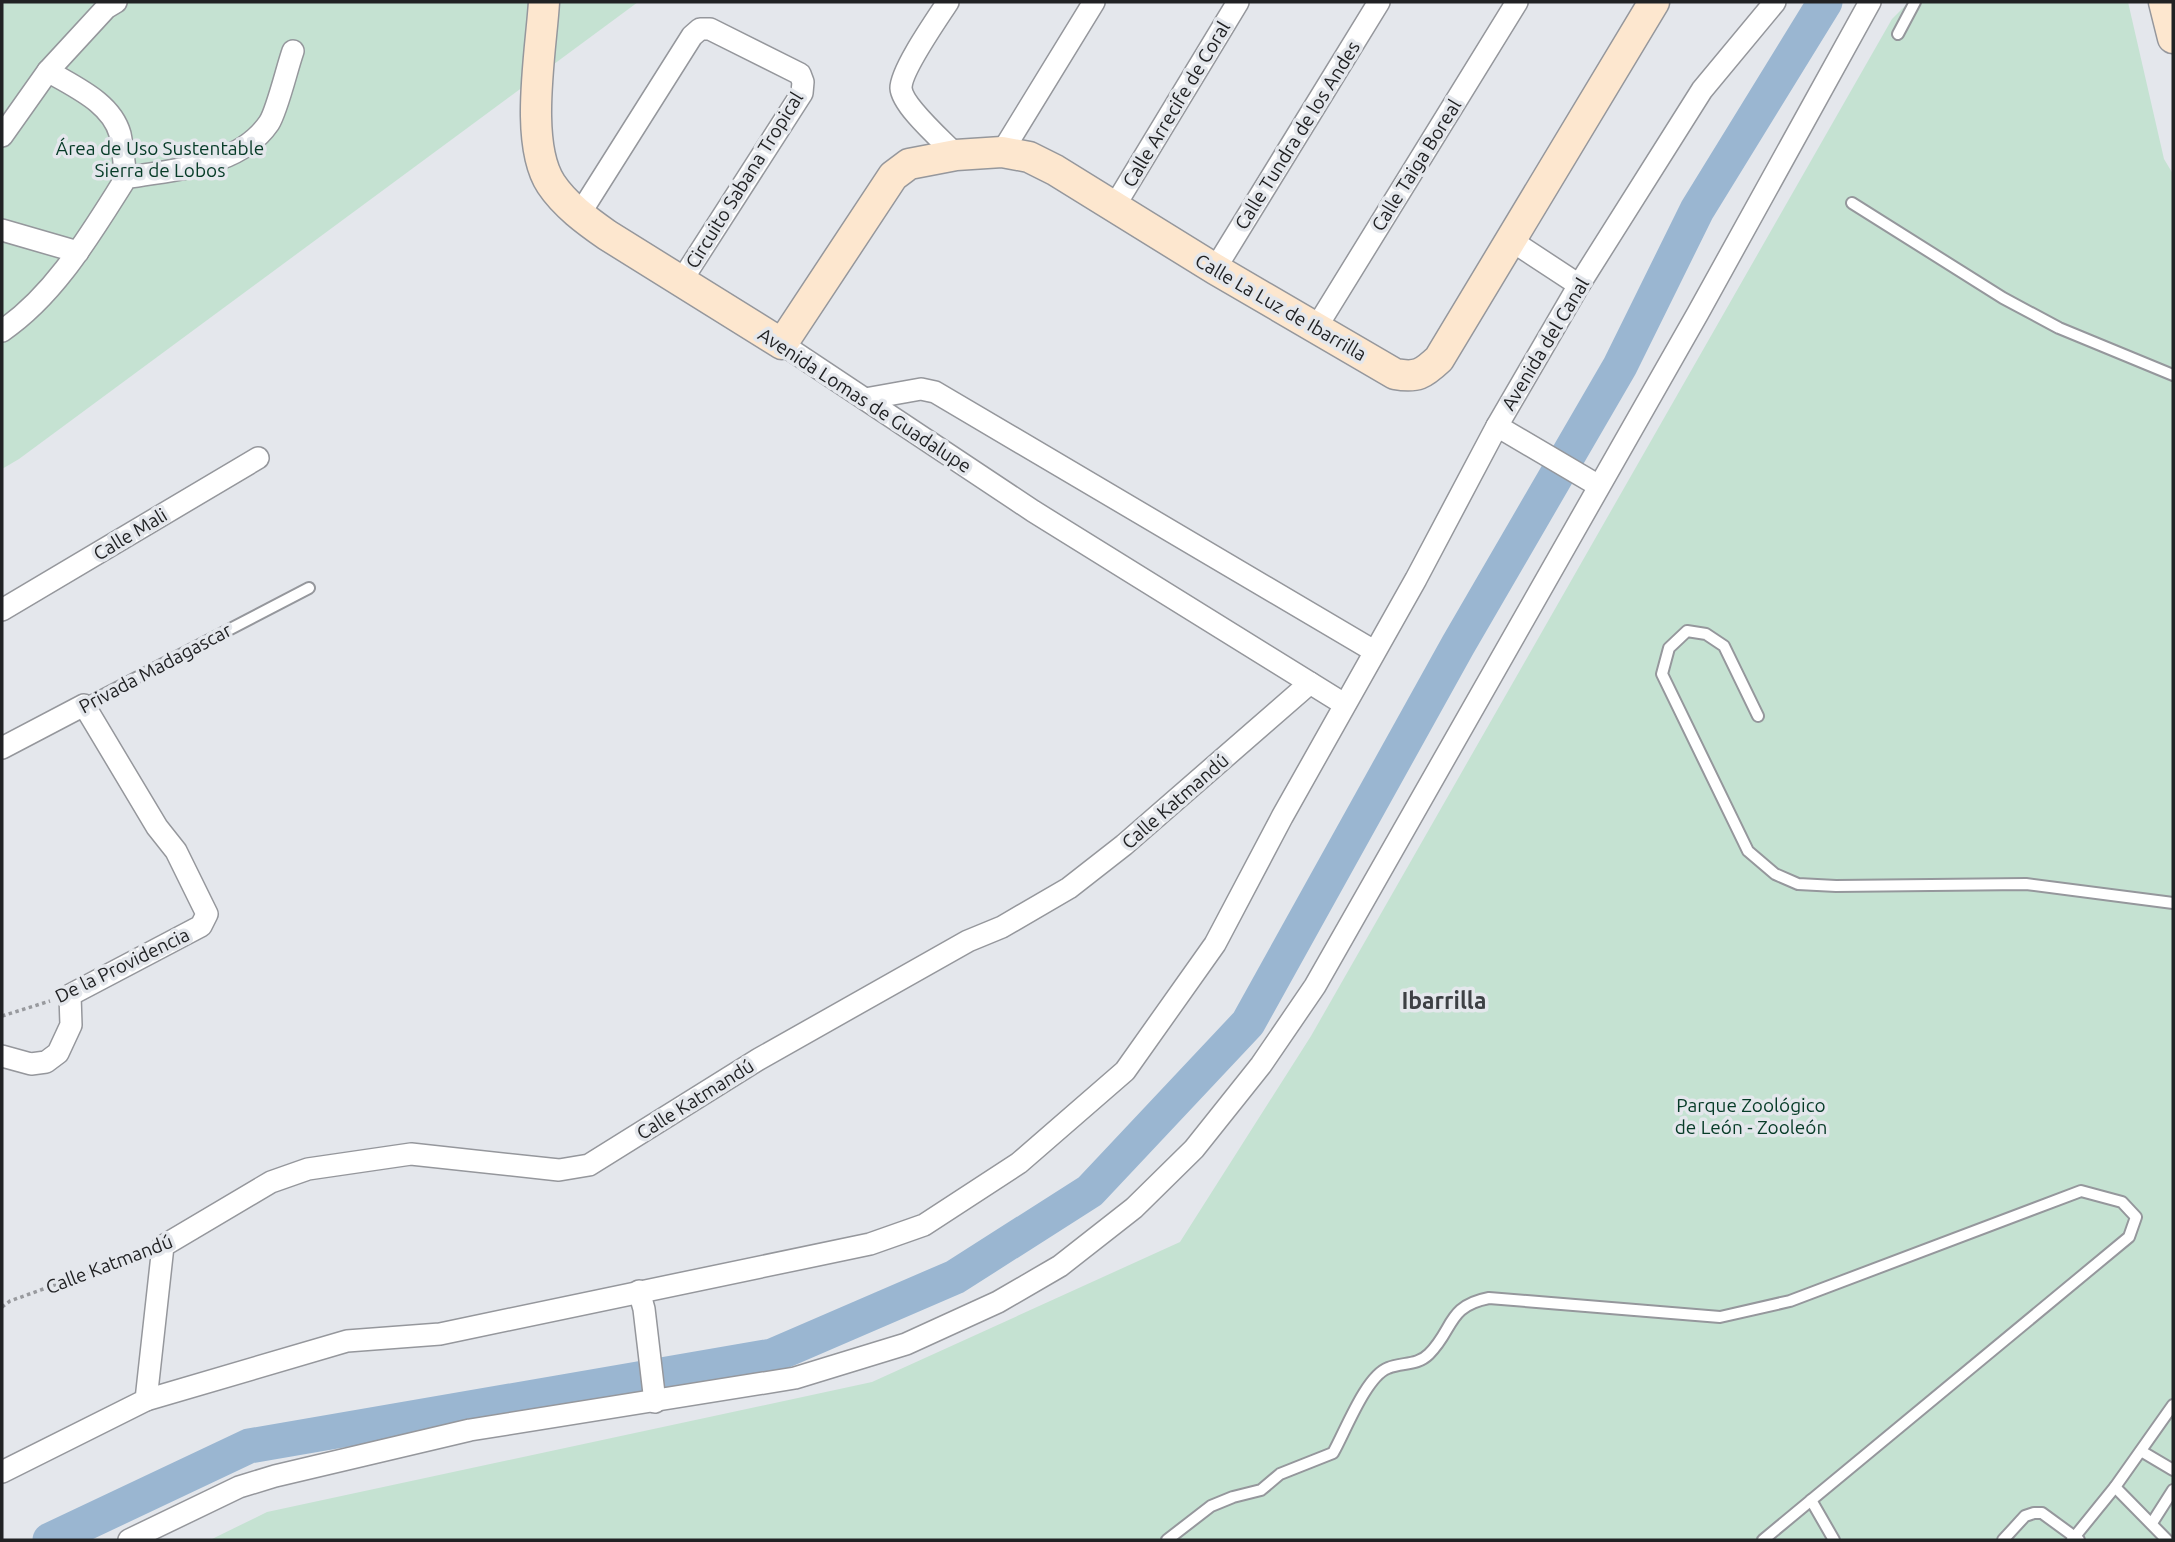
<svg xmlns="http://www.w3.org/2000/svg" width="2175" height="1542" font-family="Ubuntu,sans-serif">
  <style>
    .green { fill: #c5e2d2 }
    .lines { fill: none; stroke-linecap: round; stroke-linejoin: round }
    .river { stroke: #9ab6d1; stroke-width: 35 }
    .lane-casing { stroke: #95979c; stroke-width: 14 }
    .street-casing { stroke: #95979c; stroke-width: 24 }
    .secondary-casing { stroke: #95979c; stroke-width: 33 }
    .path { stroke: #989a9e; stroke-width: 3.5; stroke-dasharray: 3.5 3.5; stroke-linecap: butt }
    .lane { stroke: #fff; stroke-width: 10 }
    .street { stroke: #fff; stroke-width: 21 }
    .secondary { stroke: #fde7cf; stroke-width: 30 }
    .labels { text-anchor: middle; stroke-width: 7; stroke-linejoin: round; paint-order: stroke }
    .street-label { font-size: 19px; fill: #212224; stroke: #e4e7ec }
    .park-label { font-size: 19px; fill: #063b27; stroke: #e4e7ec }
    .quarter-label { font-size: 23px; font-weight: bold; fill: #3d4044; stroke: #e4e7ec }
  </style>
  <rect width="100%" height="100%" fill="#e4e7ec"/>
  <g class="green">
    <polygon points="2,2 638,2 19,459 2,469"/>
    <polygon points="1909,2 2128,2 2164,159 2173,174 2173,1540 210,1540 267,1512 872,1382 1180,1242 1311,1036 1892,19"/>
  </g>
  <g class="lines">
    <polyline class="river" points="50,1540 249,1446 772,1356 955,1277 1090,1191 1248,1023 1458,645 1620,366 1697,210 1825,2"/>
    <defs>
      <g id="lane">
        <polyline points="1898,34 1915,2"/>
        <polyline points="1852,203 2003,298 2059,328 2173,375"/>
        <polyline points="84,705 309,588"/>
        <polyline points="1758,716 1724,646 1706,634 1687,631 1669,648 1662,674 1748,851 1775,874 1798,884 1836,886 2026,884 2173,903"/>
        <polyline points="2141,1451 2173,1470"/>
        <polyline points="2115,1487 2167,1540"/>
        <polyline points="1811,1500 1834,1540"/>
        <polyline points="2152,1523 2173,1490"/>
        <path d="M1167,1540L1211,1506L1233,1497L1261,1490L1280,1474L1333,1453C1345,1432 1366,1376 1388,1368C1402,1362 1417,1366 1429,1354C1454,1329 1447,1306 1489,1298L1720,1317L1790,1301L2081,1191L2122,1202L2136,1217L2129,1237L1763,1540"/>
        <polyline points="2003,1540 2025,1516 2034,1513 2042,1513 2079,1540"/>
        <polyline points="2072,1540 2115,1487 2173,1405"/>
      </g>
      <g id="street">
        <path d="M948,2C937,19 901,70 901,88C902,106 943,141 956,155"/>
        <path d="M48,71C74,87 111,102 120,134C123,148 124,164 126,178"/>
        <polyline points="2,136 48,71 106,8 116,2"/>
        <polyline points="1002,152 1094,2"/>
        <polyline points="1114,207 1238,2"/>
        <polyline points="579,215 692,36 700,29 710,29 800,74 803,82 802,93 680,283"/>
        <polyline points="2,230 78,252"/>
        <polyline points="1512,241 1579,285"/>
        <polyline points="1215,269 1379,2"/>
        <polyline points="1316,328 1517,2"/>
        <path d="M2,331C56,294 91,233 126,178C174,169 238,168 269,123C277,111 287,68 293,51"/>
        <polyline points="782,344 1033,511 1344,704"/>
        <polyline points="865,399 921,389 935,392 1374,651"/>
        <polyline points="1497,426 1599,486"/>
        <polyline points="2,610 258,458"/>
        <polyline points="2,748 84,705 157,827 176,851 207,914 201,926 70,995 71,1025 58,1053 46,1062 31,1064 2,1056"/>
        <polyline points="639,1291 644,1309 655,1402"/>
        <polyline points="146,1400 347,1341 440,1334 870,1244 924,1225 1019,1163 1125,1071 1215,944 1282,817 1416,579 1497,426 1579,285 1702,90 1775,2"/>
        <polyline points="2,1472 146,1400 163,1246 271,1182 308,1169 411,1154 559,1170 589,1165 759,1059 968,941 1002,927 1069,888 1124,845 1310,683"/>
        <polyline points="129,1540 239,1487 275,1476 470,1430 795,1378 906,1344 998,1302 1060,1266 1134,1208 1194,1149 1261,1065 1315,986 1698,313 1870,2"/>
      </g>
      <g id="secondary">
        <path d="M544,2C541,51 524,143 551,184C565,205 587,221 607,235L782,344L893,176L909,164L956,155L1002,152L1029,157L1055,170L1215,269L1395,374C1417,378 1423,374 1439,359L1654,2"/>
        <polyline points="2164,2 2173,38"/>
      </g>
    </defs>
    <use href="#lane" class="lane-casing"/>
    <use href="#street" class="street-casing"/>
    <use href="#secondary" class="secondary-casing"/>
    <g class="path">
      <polyline points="2,1016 50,1001"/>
      <polyline points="2,1307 10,1301 141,1254"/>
    </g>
    <use href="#lane" class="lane"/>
    <use href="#street" class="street"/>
    <use href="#secondary" class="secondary"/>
  </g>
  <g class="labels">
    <g class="street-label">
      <text transform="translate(1176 104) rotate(-59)" y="7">Calle Arrecife de Coral</text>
      <text transform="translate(1297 135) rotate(-58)" y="7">Calle Tundra de los Andes</text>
      <text transform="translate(1416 165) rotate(-58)" y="7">Calle Taiga Boreal</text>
      <text transform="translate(744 180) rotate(-58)" y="7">Circuito Sabana Tropical</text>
      <text transform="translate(1281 307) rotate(30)" y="7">Calle La Luz de Ibarrilla</text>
      <text transform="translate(1545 344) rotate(-59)" y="7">Avenida del Canal</text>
      <text transform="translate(865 400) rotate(33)" y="7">Avenida Lomas de Guadalupe</text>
      <text transform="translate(130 534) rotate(-31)" y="7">Calle Mali</text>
      <text transform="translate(155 668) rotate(-28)" y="7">Privada Madagascar</text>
      <text transform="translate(1175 801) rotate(-41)" y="7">Calle Katmandú</text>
      <text transform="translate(122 965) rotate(-26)" y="7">De la Providencia</text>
      <text transform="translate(695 1099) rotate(-32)" y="7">Calle Katmandú</text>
      <text transform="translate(109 1264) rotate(-21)" y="7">Calle Katmandú</text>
    </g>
    <g class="park-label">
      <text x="160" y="155">Área de Uso Sustentable<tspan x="160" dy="22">Sierra de Lobos</tspan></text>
      <text x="1751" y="1112">Parque Zoológico<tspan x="1751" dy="22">de León - Zooleón</tspan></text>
    </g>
    <g class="quarter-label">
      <text x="1444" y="1009">Ibarrilla</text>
    </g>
  </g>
  <rect width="2175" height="1542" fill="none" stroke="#212224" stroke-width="7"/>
</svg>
